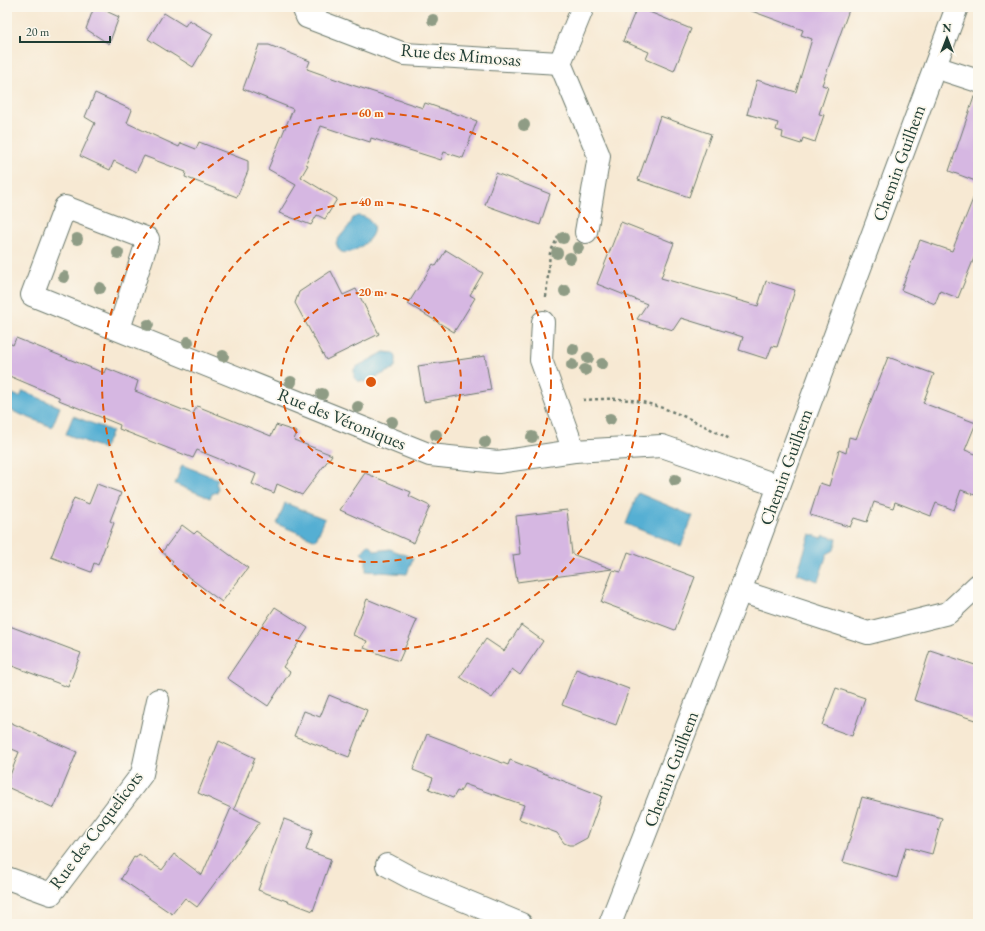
<svg xmlns="http://www.w3.org/2000/svg" width="985" height="931" font-family="'EB Garamond',serif">
  <style>
    .water { fill: #55afd3; stroke: #3a7684 }
    .building { fill: #d6b7e2 }
    .lines { fill: none; stroke-linecap: round; stroke-linejoin: round }
    .street-casing { stroke: #6b796c; stroke-width: 24 }
    .path { stroke: #6b796c; stroke-width: 2.5; stroke-dasharray: 3 3; stroke-linecap: butt }
    .street { stroke: #fff; stroke-width: 22 }
    .tree { fill: #8f9c85 }
    .ring { fill: none; stroke: #de580e; stroke-width: 2; stroke-dasharray: 7 5 }
    .labels { text-anchor: middle; stroke-width: 3.5; stroke-linejoin: round; paint-order: stroke }
    .street-label { font-size: 18px; fill: #1f3d34; stroke: #fbf7ec }
    .centre { fill: #de580e; stroke: #fbf7ec; stroke-width: 2 }
    .ring-label { font-size: 12px; text-anchor: middle; font-weight: bold; fill: #de580e; stroke: #fbf7ec; stroke-width: 3.5; stroke-linejoin: round; paint-order: stroke }
  </style>
  <rect width="100%" height="100%" fill="#fbf7ec"/>
  <filter id="ink" filterUnits="userSpaceOnUse"><feTurbulence type="fractalNoise" baseFrequency=".025" numOctaves="2"/><feDisplacementMap in="SourceGraphic" scale="8" xChannelSelector="R" yChannelSelector="G"/><feConvolveMatrix kernelMatrix="1 2 1 2 8 2 1 2 1" color-interpolation-filters="sRGB"/></filter>
  <filter id="wash" filterUnits="userSpaceOnUse"><feTurbulence type="fractalNoise" baseFrequency=".012" numOctaves="4" result="noise"/><feDisplacementMap in="SourceGraphic" scale="16" xChannelSelector="R" yChannelSelector="G"/><feGaussianBlur stdDeviation="0.9" result="paint"/><feColorMatrix in="noise" values="0 0 0 0 0 0 0 0 0 0 0 0 0 0 0 0 0 1.4 0 .05"/><feComposite in="paint" operator="in"/></filter>
  <g filter="url(#wash)">
    <rect width="100%" height="100%" fill="#f7e9d3"/>
    <g class="water">
      <path d="M357,216C363,216 367,217 371,222C383,236 349,259 340,251C338,249 337,245 336,243C341,233 349,229 353,218Z"/>
      <polygon points="384,352 393,353 396,357 396,365 393,369 366,382 357,381 354,378 354,369 358,366"/>
      <polygon points="23,391 60,407 52,427 7,409 7,400 10,393 20,397"/>
      <polygon points="73,416 112,431 104,449 66,434"/>
      <polygon points="182,465 218,479 216,483 218,488 217,492 212,494 210,498 175,484"/>
      <polygon points="638,493 693,516 681,546 626,524"/>
      <polygon points="285,503 325,519 316,540 277,524"/>
      <polygon points="810,534 822,538 824,535 837,539 834,550 827,554 818,581 797,574"/>
      <polygon points="369,544 375,551 390,549 413,558 407,574 366,571 366,558 361,553"/>
    </g>
    <g id="blocks">
      <g class="building">
        <polygon points="94,7 97,7 119,17 109,44 86,29"/>
        <polygon points="637,7 691,29 674,71 646,59 649,52 623,41"/>
        <polygon points="749,7 850,7 822,85 828,87 819,114 824,115 815,142 803,138 801,144 782,138 783,132 776,130 778,123 747,114 757,80 796,92 812,39 801,35 803,30 749,10"/>
        <polygon points="164,13 185,26 189,20 213,34 193,67 148,39"/>
        <polygon points="259,45 269,45 310,61 307,69 349,84 423,108 425,103 477,121 463,158 444,152 441,160 371,138 370,142 321,126 306,164 308,165 301,177 337,199 325,219 317,215 311,225 279,213 296,185 268,169 293,109 243,89"/>
        <polygon points="95,93 132,110 127,123 179,147 181,143 196,149 199,142 248,161 248,171 237,197 185,177 186,172 144,156 136,172 114,161 110,170 80,156 95,123 85,117"/>
        <polygon points="974,97 978,98 978,182 949,171"/>
        <polygon points="660,116 711,134 689,197 638,180"/>
        <polygon points="496,173 550,194 540,225 485,205"/>
        <polygon points="977,189 978,248 958,298 940,291 935,304 901,290 920,240 952,251"/>
        <polygon points="621,222 674,243 661,278 758,306 766,281 795,290 777,347 772,346 767,359 739,350 743,337 681,318 673,330 637,319 647,304 597,284"/>
        <polygon points="446,250 483,273 470,295 475,298 454,332 408,304 433,264 436,266"/>
        <polygon points="331,271 343,295 356,289 379,334 326,360 295,303 299,292"/>
        <polygon points="16,338 104,373 106,368 138,381 135,391 193,414 197,406 271,436 276,425 297,432 294,440 332,455 302,495 277,484 274,493 252,484 256,474 197,450 193,458 119,429 120,425 59,400 59,397 7,375 7,342 13,345"/>
        <polygon points="485,356 491,390 424,402 418,366"/>
        <polygon points="888,357 934,374 923,403 976,423 965,450 978,455 978,496 961,490 954,510 936,503 931,516 895,502 893,508 874,502 867,522 854,518 850,527 810,515 820,483 829,486 839,450 846,453 849,437 856,439"/>
        <polygon points="365,473 411,492 409,496 430,506 414,543 340,510"/>
        <polygon points="97,484 121,493 110,521 114,523 98,565 94,563 91,572 51,557 74,498 89,504"/>
        <polygon points="567,510 572,554 612,569 517,582 513,555 520,554 516,516"/>
        <polygon points="182,525 194,534 197,531 248,568 222,602 171,564 173,561 162,552"/>
        <polygon points="628,552 695,577 675,630 601,602 613,570 621,572"/>
        <polygon points="367,599 417,620 399,661 364,648 367,641 353,635"/>
        <polygon points="275,607 308,628 283,667 290,672 268,706 227,678"/>
        <polygon points="7,625 81,653 68,687 7,664"/>
        <polygon points="521,625 543,641 520,675 512,669 492,698 460,677 486,639 504,651"/>
        <polygon points="930,650 978,666 978,721 914,700"/>
        <polygon points="576,669 629,689 616,725 562,705"/>
        <polygon points="836,688 865,698 852,736 822,725"/>
        <polygon points="329,695 346,702 346,701 367,710 349,757 294,736 304,711 320,717"/>
        <polygon points="7,721 77,752 54,808 7,787 7,783 19,752 7,747"/>
        <polygon points="427,734 508,765 510,760 602,796 587,838 574,845 569,845 564,843 557,833 519,819 524,805 464,784 460,792 457,791 453,798 429,789 433,778 413,770"/>
        <polygon points="219,741 255,758 234,809 260,822 197,907 185,898 172,914 121,879 134,857 136,858 139,854 162,870 174,854 202,875 231,808 198,793"/>
        <polygon points="862,797 942,818 932,854 906,847 897,878 843,862"/>
        <polygon points="284,819 313,830 306,850 331,859 313,911 258,890"/>
      </g>
    </g>
  </g>
  <g filter="url(#ink)">
    <use href="#blocks" fill-opacity="0" stroke="#6b796c" stroke-width="1"/>
    <g class="lines">
      <defs>
        <g id="street">
          <polyline points="303,7 307,17 404,54 560,63 583,7"/>
          <polyline points="560,63 599,156 586,232"/>
          <polyline points="935,67 978,81"/>
          <polyline points="543,322 541,360 574,451"/>
          <polyline points="119,329 148,239 65,207 32,295 430,455 498,462 574,451 662,446 779,486"/>
          <polyline points="740,591 868,633 948,613 978,585"/>
          <polyline points="387,865 415,880 521,924"/>
          <polyline points="7,878 51,894 142,774 158,700"/>
          <polyline points="610,924 740,591 957,7"/>
        </g>
      </defs>
      <use href="#street" class="street-casing"/>
      <g class="path">
        <polyline points="546,297 550,253 559,235"/>
        <path d="M583,400C599,399 615,398 630,400C663,404 701,424 730,439"/>
      </g>
      <use href="#street" class="street"/>
    </g>
    <g class="tree">
      <circle cx="433" cy="20" r="6"/>
      <circle cx="524" cy="125" r="6"/>
      <circle cx="563" cy="238" r="6"/>
      <circle cx="77" cy="239" r="6"/>
      <circle cx="578" cy="248" r="6"/>
      <circle cx="118" cy="253" r="6"/>
      <circle cx="557" cy="253" r="6"/>
      <circle cx="570" cy="258" r="6"/>
      <circle cx="64" cy="277" r="6"/>
      <circle cx="100" cy="288" r="6"/>
      <circle cx="565" cy="291" r="6"/>
      <circle cx="148" cy="325" r="6"/>
      <circle cx="188" cy="342" r="6"/>
      <circle cx="573" cy="349" r="6"/>
      <circle cx="223" cy="356" r="6"/>
      <circle cx="588" cy="358" r="6"/>
      <circle cx="602" cy="364" r="6"/>
      <circle cx="572" cy="365" r="6"/>
      <circle cx="585" cy="370" r="6"/>
      <circle cx="291" cy="382" r="6"/>
      <circle cx="322" cy="394" r="6"/>
      <circle cx="358" cy="407" r="6"/>
      <circle cx="610" cy="419" r="6"/>
      <circle cx="392" cy="422" r="6"/>
      <circle cx="436" cy="435" r="6"/>
      <circle cx="532" cy="437" r="6"/>
      <circle cx="485" cy="442" r="6"/>
      <circle cx="675" cy="480" r="6"/>
    </g>
  </g>
  <g class="ring">
    <circle cx="371" cy="382" r="90"/>
    <circle cx="371" cy="382" r="180"/>
    <circle cx="371" cy="382" r="269"/>
  </g>
  <g class="labels">
    <g class="street-label">
      <text transform="translate(461 55) rotate(5)" y="6">Rue des Mimosas</text>
      <text transform="translate(899 163) rotate(-70)" y="6">Chemin Guilhem</text>
      <text transform="translate(342 419) rotate(22)" y="6">Rue des Véroniques</text>
      <text transform="translate(786 467) rotate(-70)" y="6">Chemin Guilhem</text>
      <text transform="translate(671 769) rotate(-69)" y="6">Chemin Guilhem</text>
      <text transform="translate(96 830) rotate(-53)" y="6">Rue des Coquelicots</text>
    </g>
  </g>
  <circle cx="371" cy="382" r="6" class="centre"/>
  <g class="ring-label">
    <text x="371" y="117">60 m</text>
    <text x="371" y="206">40 m</text>
    <text x="371" y="296">20 m</text>
  </g>
  <rect width="985" height="931" fill="none" stroke="#fbf7ec" stroke-width="24"/>
  <g transform="translate(947 38)" stroke="#fbf7ec" stroke-width="3" paint-order="stroke">
  <path d="M0-3L7 15L0 10L-7 15Z" fill="#1f3d34"/>
  <text y="-6" font-size="11" font-weight="bold" text-anchor="middle" fill="#1f3d34">N</text>
  </g>
  <path d="M20 36v6h90v-6" fill="none" stroke="#1f3d34" stroke-width="2"/>
  <text x="26" y="36" font-size="12" fill="#1f3d34" stroke="#fbf7ec" stroke-width="3" paint-order="stroke">20 m</text>
</svg>
